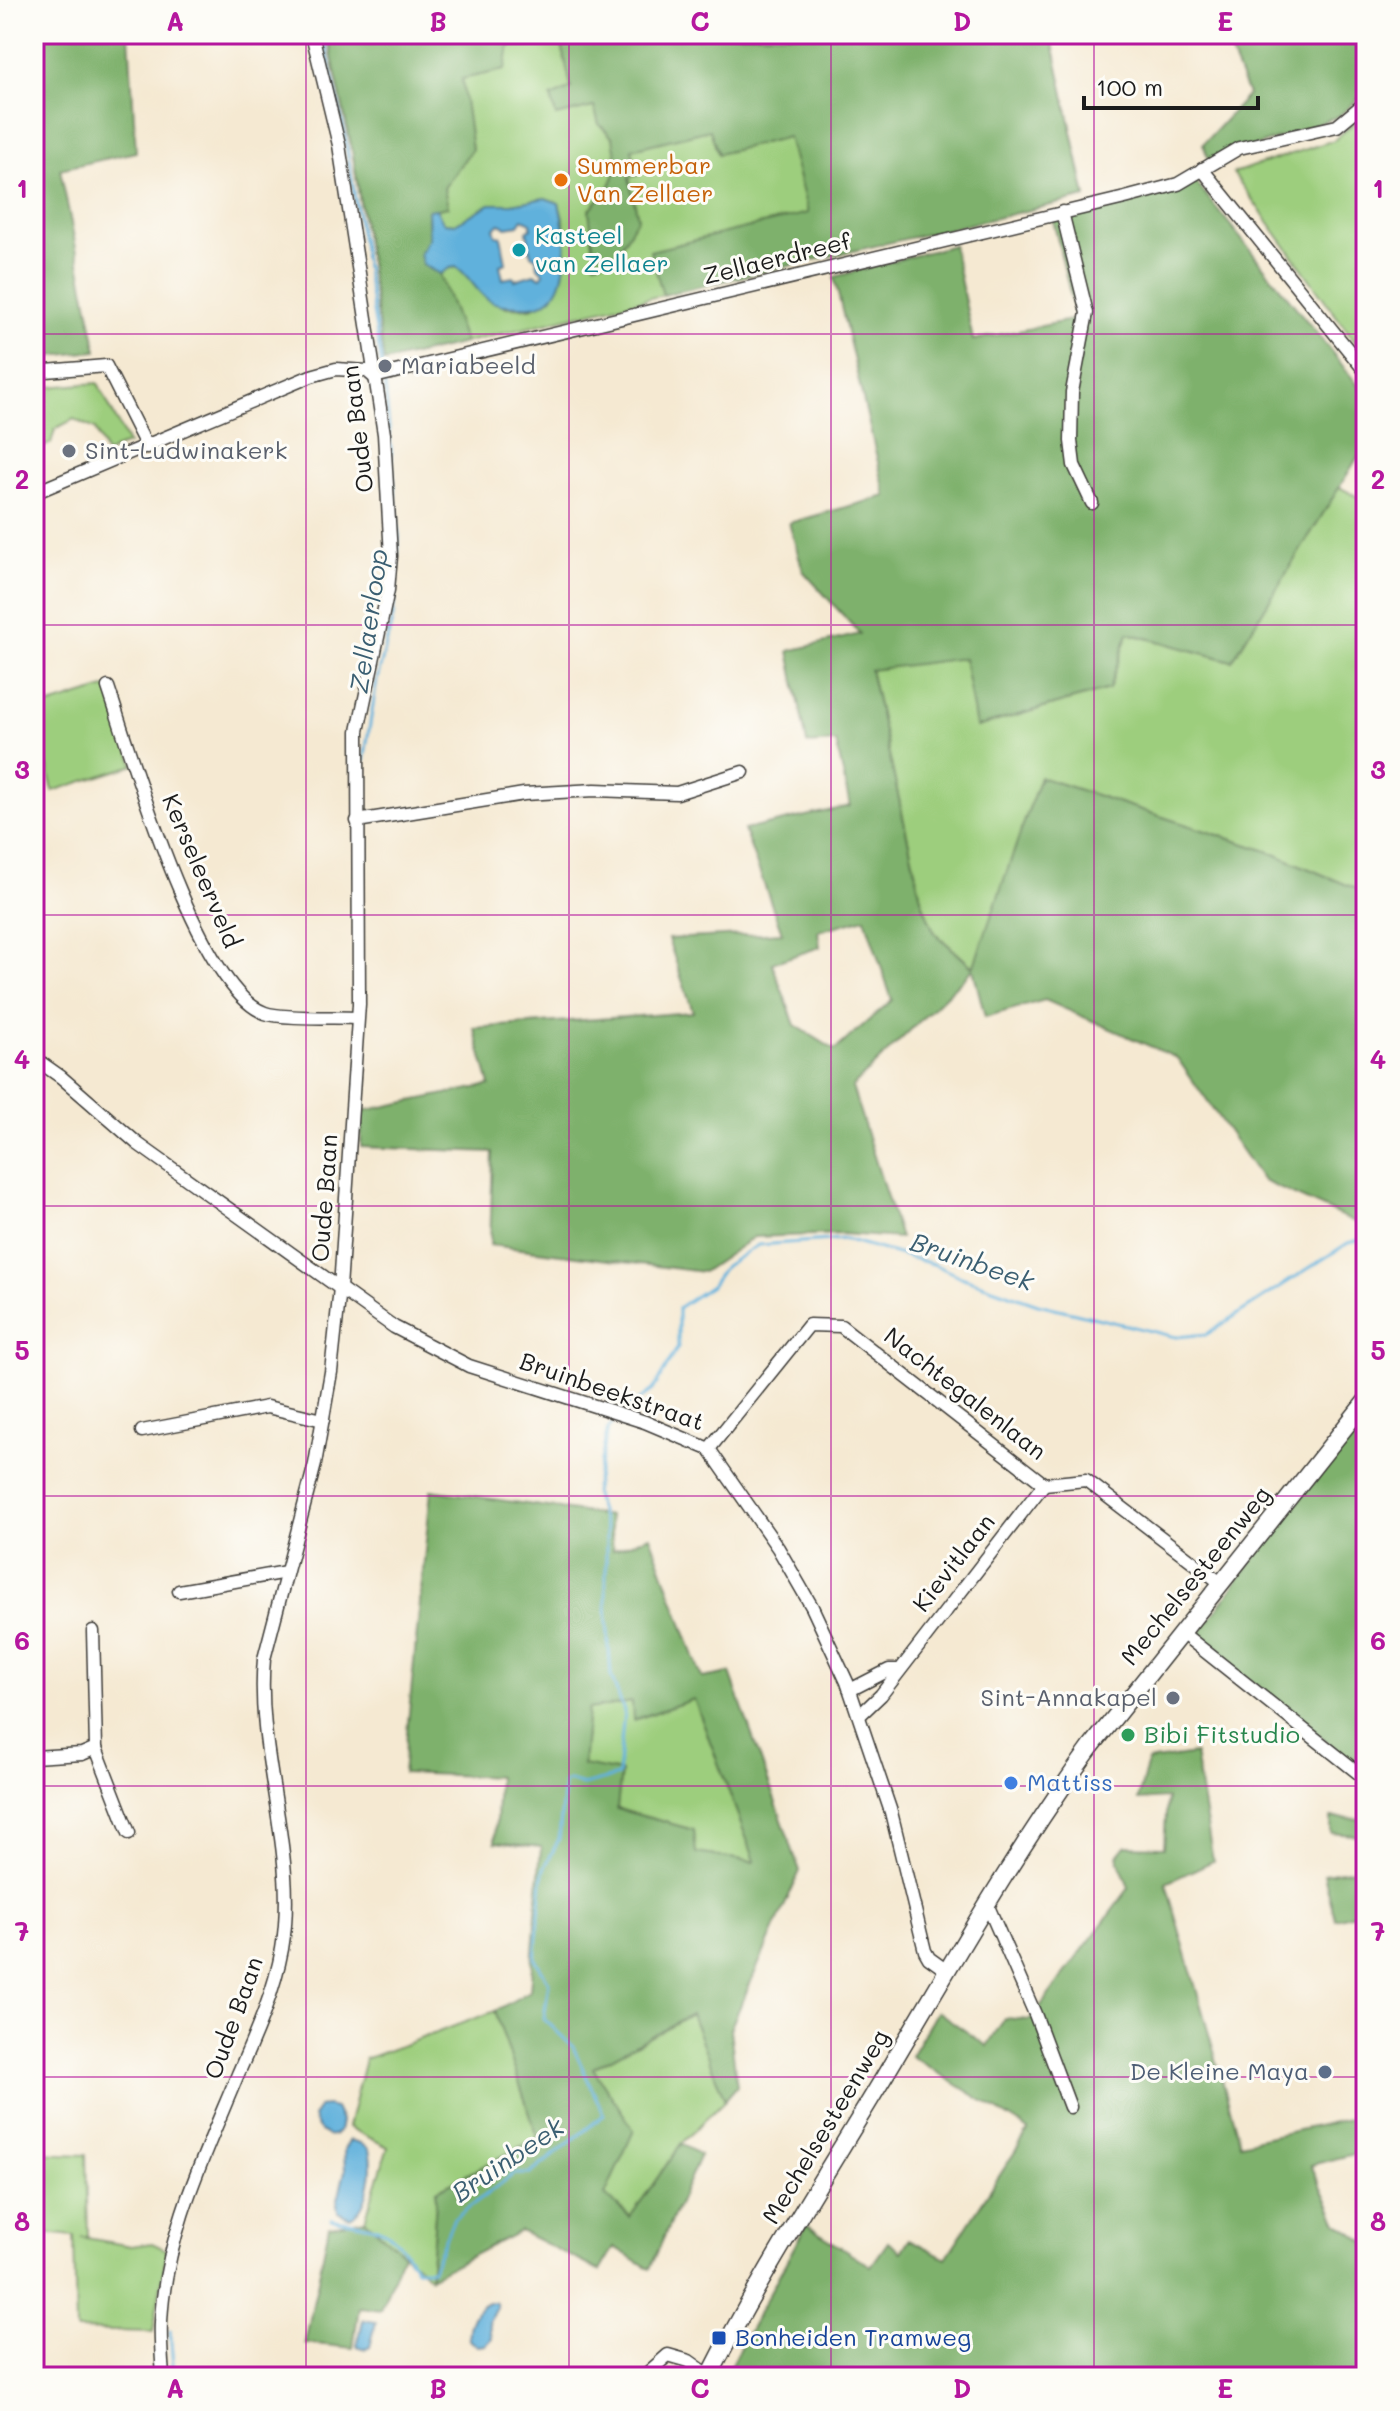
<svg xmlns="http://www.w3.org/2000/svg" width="1400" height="2411" font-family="Mali,sans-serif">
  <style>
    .green { fill: #9dce7d; stroke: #5c754c; stroke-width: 2; fill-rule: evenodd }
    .forest { fill: #7eb16c; stroke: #4d6644; stroke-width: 2; fill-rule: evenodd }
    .water { fill: #61b1dc; stroke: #3e667c; stroke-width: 2; fill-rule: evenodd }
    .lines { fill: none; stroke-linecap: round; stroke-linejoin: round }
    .stream { stroke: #61b1dc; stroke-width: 3 }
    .minor-casing { stroke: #3d3b37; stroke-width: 15 }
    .tertiary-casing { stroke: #3d3b37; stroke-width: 19 }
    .minor { stroke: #fff; stroke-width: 12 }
    .tertiary { stroke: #fff; stroke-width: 16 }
    .grid { fill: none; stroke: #b5179e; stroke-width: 2; stroke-opacity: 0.55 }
    .food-dot { fill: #e8710a; stroke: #fdfcf7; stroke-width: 3 }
    .culture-dot { fill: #0f9aa8; stroke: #fdfcf7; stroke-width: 3 }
    .worship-dot { fill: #6b7280; stroke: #fdfcf7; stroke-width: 3 }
    .leisure-dot { fill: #2e9e5b; stroke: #fdfcf7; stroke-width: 3 }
    .shop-dot { fill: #3f7fe0; stroke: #fdfcf7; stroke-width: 3 }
    .service-dot { fill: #5c6f8a; stroke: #fdfcf7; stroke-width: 3 }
    .transit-dot { fill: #1a4fb4; stroke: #fdfcf7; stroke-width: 3 }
    .labels { text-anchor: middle; stroke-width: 6; stroke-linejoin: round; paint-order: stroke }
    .food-label { font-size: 24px; fill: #c56008; stroke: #fdfcf7; text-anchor: start }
    .culture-label { font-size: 24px; fill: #0d838f; stroke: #fdfcf7; text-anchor: start }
    .street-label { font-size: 24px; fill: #1c1c1c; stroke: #fdfcf7 }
    .worship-label { font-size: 24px; fill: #5b616d; stroke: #fdfcf7; text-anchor: start }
    .leisure-label { font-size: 24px; fill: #27864d; stroke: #fdfcf7; text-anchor: start }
    .shop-label { font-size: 24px; fill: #366cbe; stroke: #fdfcf7; text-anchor: start }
    .service-label { font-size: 24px; fill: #4e5e75; stroke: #fdfcf7; text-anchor: end }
    .transit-label { font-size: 24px; fill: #164399; stroke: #fdfcf7; text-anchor: start }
    .water-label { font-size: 26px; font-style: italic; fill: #3b5f72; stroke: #fdfcf7 }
    .neatline { fill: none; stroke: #b5179e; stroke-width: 3 }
    .grid-label { font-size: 26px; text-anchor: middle; font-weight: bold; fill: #b5179e }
  </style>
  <rect width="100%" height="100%" fill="#fdfcf7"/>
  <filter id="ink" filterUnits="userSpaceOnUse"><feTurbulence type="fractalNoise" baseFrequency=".0125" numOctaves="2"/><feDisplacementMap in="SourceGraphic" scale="16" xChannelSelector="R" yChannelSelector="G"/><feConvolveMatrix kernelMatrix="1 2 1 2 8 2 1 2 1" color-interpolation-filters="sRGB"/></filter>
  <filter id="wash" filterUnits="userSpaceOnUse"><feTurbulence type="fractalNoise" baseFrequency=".006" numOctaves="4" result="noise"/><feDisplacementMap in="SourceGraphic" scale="32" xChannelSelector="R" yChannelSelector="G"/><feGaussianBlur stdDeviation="1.8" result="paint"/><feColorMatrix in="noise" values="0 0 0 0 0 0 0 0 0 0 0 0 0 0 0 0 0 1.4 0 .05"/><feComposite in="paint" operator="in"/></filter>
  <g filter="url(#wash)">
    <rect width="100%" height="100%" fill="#f5e9d2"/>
    <g class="green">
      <path d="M327,34H1051L1086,197L816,258L384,362L353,155ZM545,198L559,203L564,223L566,259L545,302L531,308L506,307L457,267L450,268L429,238L444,223L455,224L490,204H512Z"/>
      <polygon points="1366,112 1366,357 1233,173 1334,140"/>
      <polygon points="98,383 128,444 113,449 113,451 106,454 95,429 74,419 55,429 51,443 34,452 34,388"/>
      <polygon points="1339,487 1366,501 1366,893 1267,851 1040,777 974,968 934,932 922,902 870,669 964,658 977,727 1109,689 1127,633 1232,661"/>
      <polygon points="108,687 134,765 53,791 34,710"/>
      <polygon points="694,1699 756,1862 695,1853 694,1830 617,1809 583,1766 588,1709 632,1702 634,1720"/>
      <polygon points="495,2011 538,2138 437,2190 430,2277 365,2220 388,2147 348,2127 365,2059"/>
      <polygon points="691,2014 725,2100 681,2144 631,2217 605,2195 593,2068"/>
      <polygon points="34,2153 86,2155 88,2237 81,2237 131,2246 152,2243 167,2250 153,2332 76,2330 74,2236 34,2232"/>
    </g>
    <g class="forest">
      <polygon points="34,34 129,34 136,152 60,169 97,351 34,358"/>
      <polygon points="327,34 1051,34 1086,197 663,295 650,251 808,213 788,137 718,154 710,130 632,149 638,175 629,177 638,218 614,258 595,263 589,210 609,188 618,167 613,138 599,124 594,107 556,116 551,97 571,88 562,45 509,46 505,70 462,79 472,149 444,188 448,207 428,211 429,238 423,265 440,274 465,343 384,362 353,155"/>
      <polygon points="1223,34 1366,34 1366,92 1339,116 1210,163 1203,144 1248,95"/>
      <path d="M1195,181L1366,395V444L1232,661L1128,633L1109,689L976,727L964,658L870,670L922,902L934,932L973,968L1040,777L1267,851L1366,893V1227L1263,1181L1177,1058L1045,1000L985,1017L973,969L852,1087L900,1238L842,1234L754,1237L703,1272L490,1245L493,1152L361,1147L362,1111L490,1085L474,1028L693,1012L668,939L782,933L744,830L850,806L836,742L807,744L789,651L860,634L803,571L789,523L886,496L834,277L953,245L973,340L1076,319L1053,220ZM865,918L892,1000L835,1050L795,1025L772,963L820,947L818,931Z"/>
      <polygon points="1366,1417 1366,1773 1196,1638 1263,1546"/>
      <path d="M431,1490L609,1516L613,1550L650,1536L702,1678L730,1673L800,1871L730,2029L737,2086L725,2100L691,2014L593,2068L634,2130L605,2195L630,2217L681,2144L700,2155L650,2269L614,2247L600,2271L520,2231L430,2277L437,2190L538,2138L495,2011L530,1991L541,1847L495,1842L498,1777L403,1773ZM694,1699L755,1861V1862L696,1853L694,1830L617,1809L621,1772L583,1765L588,1709L632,1702L633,1720Z"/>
      <polygon points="1195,1754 1213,1861 1166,1883 1240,2143 1366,2115 1366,2151 1311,2165 1338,2223 1366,2242 1366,2377 724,2377 806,2225 871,2266 888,2242 901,2252 909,2239 946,2258 1029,2130 911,2056 937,2011 987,2046 1005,2018 1030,2020 1129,1888 1117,1856 1125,1846 1164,1847 1167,1798 1138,1800 1148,1761"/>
      <polygon points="1331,1818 1366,1819 1366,1840 1353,1835 1331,1833"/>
      <polygon points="1366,1867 1366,1911 1335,1919 1324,1874"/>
      <polygon points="365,2220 403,2253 380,2310 359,2307 353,2348 305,2343 329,2226"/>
    </g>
    <g class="water">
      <path d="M545,198L559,203C567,237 577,311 522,306C510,305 498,307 487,299C477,292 469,276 457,267L450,268L440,274L423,265L420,254L429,238L428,210L436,209L444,223L455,224L490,204H512ZM523,219L531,223V228L527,231L531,255L537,259L538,267L544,273L541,277L534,274L515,280L513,277L503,279L500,265L506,263L501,236L496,235L494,228L500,224L506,227L519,225Z"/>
      <path d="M327,2106L335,2108L341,2121L339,2132C327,2142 316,2128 313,2117L319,2107Z"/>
      <path d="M350,2140L360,2143L369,2150C374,2168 369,2209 350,2218L338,2212L337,2203L345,2171L344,2149Z"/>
      <path d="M488,2302H495L497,2306L489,2321L492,2339L486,2345L478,2346L469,2340C467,2325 474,2308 488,2302Z"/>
      <polygon points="363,2320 376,2322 370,2347 366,2349 357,2346"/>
    </g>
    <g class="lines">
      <g class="stream">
        <polyline points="323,34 344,131 382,367"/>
        <polyline points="364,761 377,680 393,617 399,537 385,385"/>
        <polyline points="628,1408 653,1390 678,1347 678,1308 711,1286 725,1266 758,1245 845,1239 933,1264 961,1277 1038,1304 1176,1337 1207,1334 1348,1243 1366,1238"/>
        <path d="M332,2219C380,2228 390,2223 416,2269H432L454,2218L514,2174H530L604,2115L573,2047L544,2019L549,1982L535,1959L543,1871L559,1839L564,1783L569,1781L583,1785L618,1776L624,1711L611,1676L606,1605V1531L594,1492L608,1429L612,1425"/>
        <polyline points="170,2331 174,2377"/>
      </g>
    </g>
  </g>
  <g filter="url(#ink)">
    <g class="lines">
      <defs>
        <g id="minor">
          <polyline points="1202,169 1366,372"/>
          <polyline points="1062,212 1087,313 1072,392 1071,441 1074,465 1092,503"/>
          <polyline points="34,372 106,366 147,447"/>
          <polyline points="34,493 311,376 336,369 367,371 374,377 1125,198 1178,184 1239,148 1337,126 1366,102"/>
          <path d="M108,687C131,755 198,989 265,1013C282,1019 337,1017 357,1018"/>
          <polyline points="357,821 524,794 595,790 677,793 743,772"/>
          <polyline points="34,1058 61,1077 138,1144 394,1327 469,1366 645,1422 709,1449 778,1548 812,1607 847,1682 891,1812 925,1951 929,1958 947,1971"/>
          <polyline points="142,1431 267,1407 323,1420"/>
          <polyline points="709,1449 809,1325 841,1326 1044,1484 1086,1480 1222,1584"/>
          <polyline points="179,1591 286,1572"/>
          <polyline points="93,1631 96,1748 129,1833"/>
          <polyline points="1182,1633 1366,1779"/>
          <polyline points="850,1690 889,1670 898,1670"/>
          <polyline points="860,1715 881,1695 1044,1484"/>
          <polyline points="34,1757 82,1754 96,1748"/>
          <polyline points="987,1904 1035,2014 1070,2107"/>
          <path d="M163,2377C162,2359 160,2340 161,2322C165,2235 205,2154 238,2074C256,2033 274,1993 282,1949C299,1852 255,1755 264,1659L315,1464L331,1372L340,1288L359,1004L358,731L388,590L391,556L384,434L339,145L312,34"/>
          <polyline points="643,2377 668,2355 689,2361 710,2376"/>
        </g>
        <path id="tertiary" d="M709,2377C761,2274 825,2176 884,2077C951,1965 1014,1852 1091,1747L1366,1401"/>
      </defs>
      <use href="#minor" class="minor-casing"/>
      <use href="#tertiary" class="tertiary-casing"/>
      <use href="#minor" class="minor"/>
      <use href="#tertiary" class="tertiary"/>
    </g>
  </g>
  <path class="grid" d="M306,34V2377M569,34V2377M831,34V2377M1094,34V2377M34,334H1366M34,625H1366M34,915H1366M34,1206H1366M34,1496H1366M34,1786H1366M34,2077H1366"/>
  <circle class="food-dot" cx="561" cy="180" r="8"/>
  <circle class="culture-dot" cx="519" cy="250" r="8"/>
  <g class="worship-dot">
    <circle cx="385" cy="366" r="8"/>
    <circle cx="69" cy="451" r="8"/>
    <circle cx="1173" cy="1698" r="8"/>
  </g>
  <circle class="leisure-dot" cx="1128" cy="1735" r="8"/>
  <circle class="shop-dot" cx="1011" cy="1783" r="8"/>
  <circle class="service-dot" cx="1325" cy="2072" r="8"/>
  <rect class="transit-dot" x="711" y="2330" width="16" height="16" rx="4"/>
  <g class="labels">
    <g class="food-label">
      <text x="577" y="174">Summerbar<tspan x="577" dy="28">Van Zellaer</tspan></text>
    </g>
    <g class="culture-label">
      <text x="535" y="244">Kasteel<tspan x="535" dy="28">van Zellaer</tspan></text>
    </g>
    <g class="street-label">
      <text transform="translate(777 259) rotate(-14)" y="8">Zellaerdreef</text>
      <text transform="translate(358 429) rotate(-97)" y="8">Oude Baan</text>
      <text transform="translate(201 871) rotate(67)" y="8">Kerseleerveld</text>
      <text transform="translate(325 1198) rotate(-86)" y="8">Oude Baan</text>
      <text transform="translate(612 1392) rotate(19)" y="8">Bruinbeekstraat</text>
      <text transform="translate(965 1394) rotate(38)" y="8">Nachtegalenlaan</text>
      <text transform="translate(954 1563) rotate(-52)" y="8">Kievitlaan</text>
      <text transform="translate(1196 1576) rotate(-51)" y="8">Mechelsesteenweg</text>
      <text transform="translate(234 2018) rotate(-70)" y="8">Oude Baan</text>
      <text transform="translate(826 2127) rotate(-59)" y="8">Mechelsesteenweg</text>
    </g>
    <g class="worship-label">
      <text x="401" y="374">Mariabeeld</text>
      <text x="85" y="459">Sint-Ludwinakerk</text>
      <text x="1157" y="1706" text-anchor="end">Sint-Annakapel</text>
    </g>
    <g class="leisure-label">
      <text x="1144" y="1743">Bibi Fitstudio</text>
    </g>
    <g class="shop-label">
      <text x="1027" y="1791">Mattiss</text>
    </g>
    <g class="service-label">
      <text x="1309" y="2080">De Kleine Maya</text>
    </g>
    <g class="transit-label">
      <text x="735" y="2346">Bonheiden Tramweg</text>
    </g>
    <g class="water-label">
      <text transform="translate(369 621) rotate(-82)" y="9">Zellaerloop</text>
      <text transform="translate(972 1262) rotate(19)" y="9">Bruinbeek</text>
      <text transform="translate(508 2160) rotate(-34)" y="9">Bruinbeek</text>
    </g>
  </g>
  <rect width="1400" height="2411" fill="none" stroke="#fdfcf7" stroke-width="88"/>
  <path d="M1084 96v12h174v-12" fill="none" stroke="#1c1c1c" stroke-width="4"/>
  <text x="1096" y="96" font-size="24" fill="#1c1c1c" stroke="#fdfcf7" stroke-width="6" paint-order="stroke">100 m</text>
  <rect x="44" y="44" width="1312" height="2323" class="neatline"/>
  <g class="grid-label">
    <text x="175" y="31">A</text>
    <text x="438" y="31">B</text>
    <text x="700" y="31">C</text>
    <text x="962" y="31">D</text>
    <text x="1225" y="31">E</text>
    <text x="22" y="198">1</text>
    <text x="1378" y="198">1</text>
    <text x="22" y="489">2</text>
    <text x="1378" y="489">2</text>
    <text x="22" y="779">3</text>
    <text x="1378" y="779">3</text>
    <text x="22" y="1069">4</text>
    <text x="1378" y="1069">4</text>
    <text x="22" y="1360">5</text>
    <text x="1378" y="1360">5</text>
    <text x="22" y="1650">6</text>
    <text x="1378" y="1650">6</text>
    <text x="22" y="1941">7</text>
    <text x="1378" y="1941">7</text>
    <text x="22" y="2231">8</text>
    <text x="1378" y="2231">8</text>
    <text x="175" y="2398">A</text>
    <text x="438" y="2398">B</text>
    <text x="700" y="2398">C</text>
    <text x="962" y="2398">D</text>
    <text x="1225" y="2398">E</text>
  </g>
</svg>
